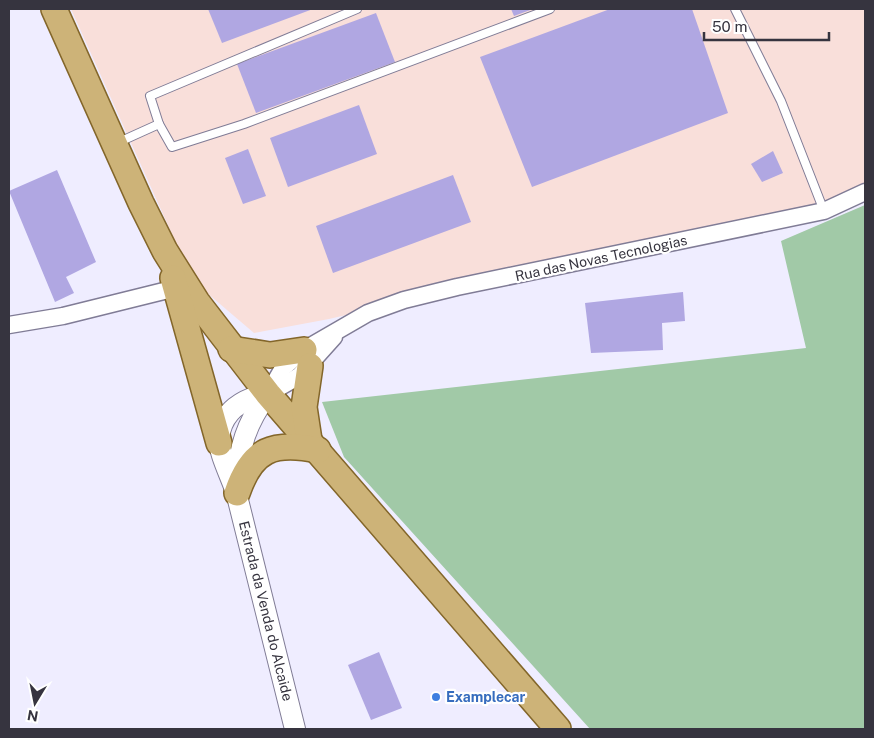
<svg xmlns="http://www.w3.org/2000/svg" width="874" height="738" font-family="'Public Sans',sans-serif">
  <style>
    .industrial { fill: #f9dfda }
    .green { fill: #a1c9a7 }
    .building { fill: #b0a7e2 }
    .lines { fill: none; stroke-linecap: round; stroke-linejoin: round }
    .service-casing { stroke: #807c96; stroke-width: 10 }
    .minor-casing { stroke: #807c96; stroke-width: 19 }
    .tertiary-casing { stroke: #807c96; stroke-width: 22 }
    .primary-casing { stroke: #83662a; stroke-width: 28 }
    .service { stroke: #fff; stroke-width: 8 }
    .minor { stroke: #fff; stroke-width: 16 }
    .tertiary { stroke: #fff; stroke-width: 20 }
    .primary { stroke: #cdb378; stroke-width: 25 }
    .shop-dot { fill: #3f7fe0; stroke: #fff; stroke-width: 2 }
    .labels { text-anchor: middle; stroke-width: 4.5; stroke-linejoin: round; paint-order: stroke }
    .street-label { font-size: 14px; fill: #36343f; stroke: #fff }
    .shop-label { font-size: 14px; font-weight: bold; fill: #366cbe; stroke: #fff; text-anchor: start }
  </style>
  <rect width="100%" height="100%" fill="#efedff"/>
  <polygon class="industrial" points="71,9 865,9 865,187 806,207 329,319 254,333 193,281"/>
  <polygon class="green" points="865,205 865,729 590,729 344,457 322,402 806,348 781,241"/>
  <g class="building">
    <polygon points="208,9 313,9 222,43"/>
    <polygon points="511,9 533,9 514,16"/>
    <polygon points="610,9 692,9 728,113 532,187 480,57"/>
    <polygon points="376,13 395,62 256,113 237,64"/>
    <polygon points="359,105 377,154 288,187 270,138"/>
    <polygon points="248,149 266,196 243,204 225,158"/>
    <polygon points="773,151 783,173 762,182 751,164"/>
    <polygon points="57,170 96,262 66,277 74,293 55,302 9,191"/>
    <polygon points="453,175 471,222 333,273 316,226"/>
    <polygon points="683,292 685,321 662,323 663,350 591,353 585,303"/>
    <polygon points="379,652 402,708 371,720 348,665"/>
  </g>
  <g class="lines">
    <defs>
      <g id="service">
        <polyline points="735,9 781,101 824,211"/>
        <polyline points="159,124 150,96 357,9"/>
        <polyline points="117,143 159,124 172,147 244,124 550,9"/>
      </g>
      <g id="minor">
        <polyline points="9,325 63,316 176,288"/>
        <polyline points="268,394 283,368 304,350 368,313 404,300 457,287 824,211 865,192"/>
        <polyline points="268,394 299,376 334,337"/>
      </g>
      <g id="tertiary">
        <path d="M268,394C243,398 222,411 219,438C218,454 233,480 237,496C257,574 276,652 295,729"/>
        <path d="M237,484C238,448 247,422 268,394"/>
      </g>
      <g id="primary">
        <polyline points="54,9 141,203 165,251 197,302 268,394 558,729"/>
        <polyline points="173,278 219,443"/>
        <polyline points="231,349 270,355 304,350"/>
        <polyline points="309,440 304,407 310,366"/>
        <path d="M237,493C252,449 273,441 318,450"/>
      </g>
    </defs>
    <use href="#service" class="service-casing"/>
    <use href="#minor" class="minor-casing"/>
    <use href="#tertiary" class="tertiary-casing"/>
    <use href="#primary" class="primary-casing"/>
    <use href="#service" class="service"/>
    <use href="#minor" class="minor"/>
    <use href="#tertiary" class="tertiary"/>
    <use href="#primary" class="primary"/>
  </g>
  <circle class="shop-dot" cx="436" cy="697" r="5"/>
  <g class="labels">
    <g class="street-label">
      <text transform="translate(601 258) rotate(-12)" y="5">Rua das Novas Tecnologias</text>
      <text transform="translate(266 611) rotate(76)" y="5">Estrada da Venda do Alcaide</text>
    </g>
    <g class="shop-label">
      <text x="446" y="702">Examplecar</text>
    </g>
  </g>
  <rect width="874" height="738" fill="none" stroke="#36343f" stroke-width="20"/>
  <g transform="translate(35 703) rotate(190)" stroke="#ffffff" stroke-width="4" paint-order="stroke">
  <path d="M0-4L9 19L0 12L-9 19Z" fill="#36343f"/>
  <text y="-8" font-size="14" font-weight="bold" text-anchor="middle" fill="#36343f">N</text>
  </g>
  <path d="M704 32v8h125v-8" fill="none" stroke="#36343f" stroke-width="2.5"/>
  <text x="712" y="32" font-size="15" fill="#36343f" stroke="#ffffff" stroke-width="4" paint-order="stroke">50 m</text>
</svg>
